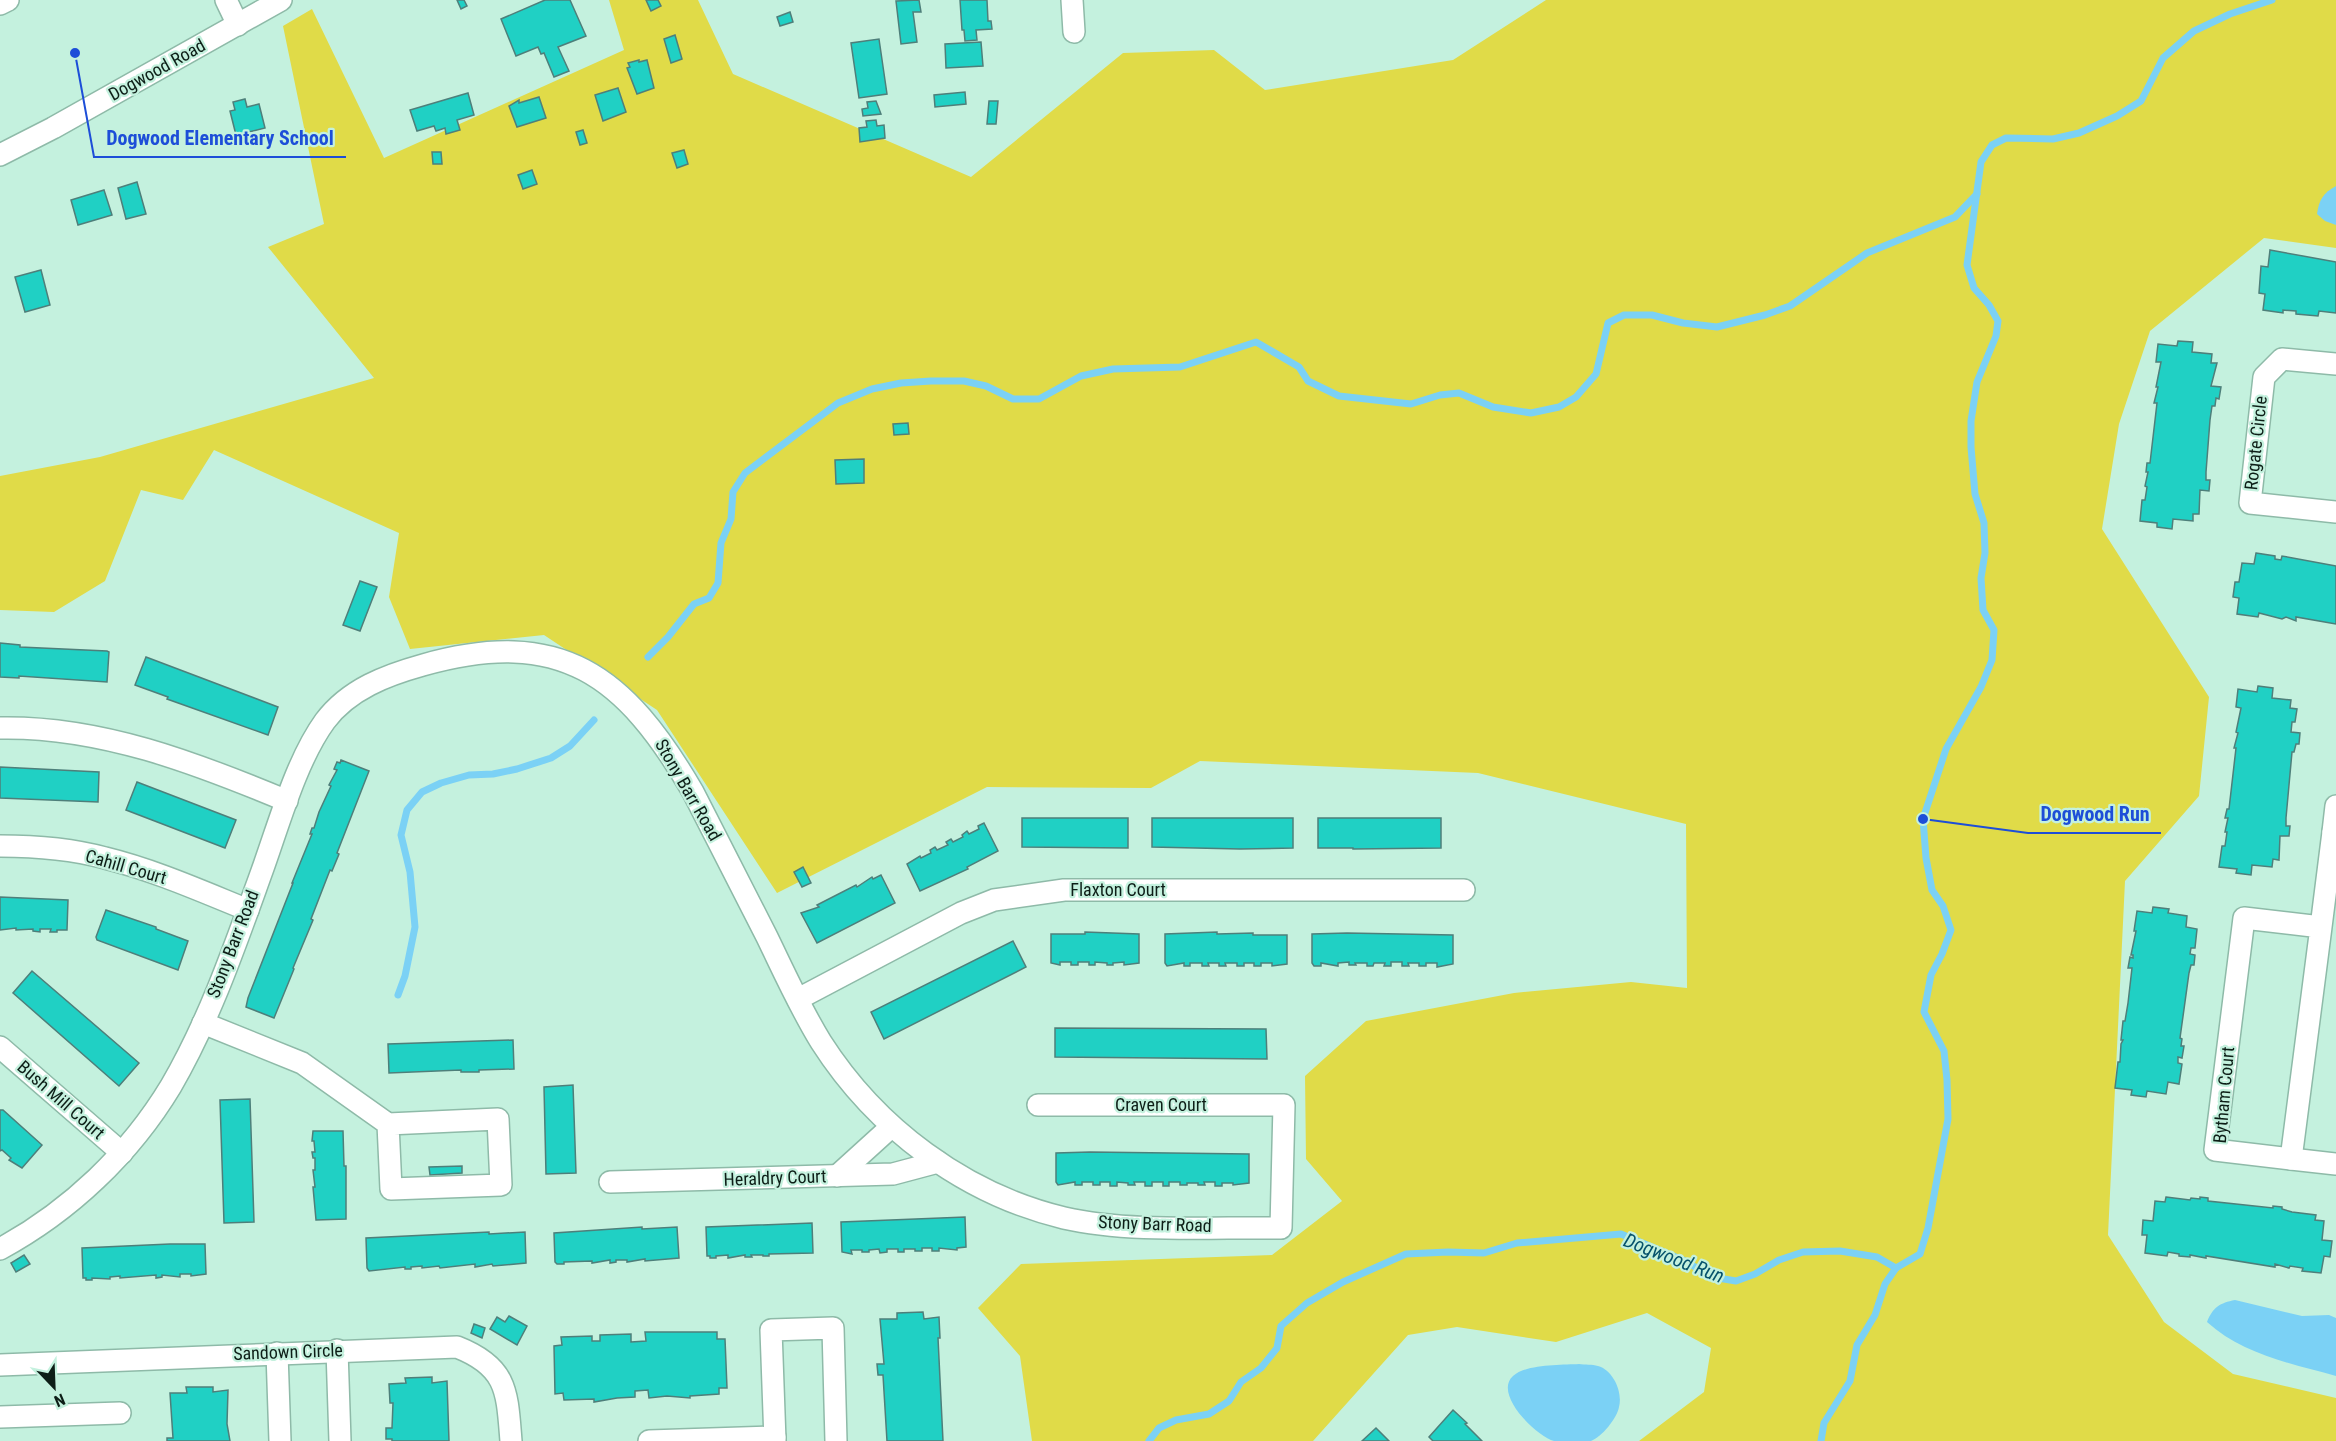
<svg xmlns="http://www.w3.org/2000/svg" width="2336" height="1441" font-family="'Roboto Condensed',sans-serif">
  <style>
    .green { fill: #e0db48 }
    .water { fill: #7bd1f5 }
    .lines { fill: none; stroke-linecap: round; stroke-linejoin: round }
    .stream { stroke: #7bd1f5; stroke-width: 7 }
    .building { fill: #20d0c4; stroke: #4e7f7a; stroke-width: 1.5 }
    .minor-casing { stroke: #8ebaa8; stroke-width: 24 }
    .minor { stroke: #fff; stroke-width: 21 }
    .labels { text-anchor: middle; stroke-width: 4.5; stroke-linejoin: round; paint-order: stroke }
    .street-label { font-size: 18px; fill: #0d1e17; stroke: #c4f1de }
    .water-label { font-size: 20px; font-style: italic; fill: #06526b; stroke: #c4f1de }
    .leader { fill: none; stroke: #1d4ed8; stroke-width: 2 }
    .callout-dot { fill: #1d4ed8; stroke: #c4f1de; stroke-width: 2 }
    .callout-label { font-size: 20px; text-anchor: middle; font-weight: bold; fill: #1d4ed8; stroke: #c4f1de; stroke-width: 4.5; stroke-linejoin: round; paint-order: stroke }
  </style>
  <rect width="100%" height="100%" fill="#c4f1de"/>
  <polygon class="green" points="609,0 698,0 733,74 971,177 1123,53 1214,50 1265,90 1453,60 1546,0 2336,0 2336,248 2264,238 2150,331 2119,424 2102,529 2209,697 2199,796 2125,881 2108,1235 2164,1322 2233,1374 2336,1398 2336,1441 1639,1441 1704,1392 1711,1348 1647,1313 1556,1342 1457,1327 1408,1335 1313,1441 1032,1441 1020,1356 978,1308 1021,1264 1272,1255 1342,1201 1306,1159 1305,1076 1366,1021 1514,993 1631,982 1687,988 1686,824 1478,773 1200,761 1151,788 987,787 777,893 657,710 544,635 410,649 389,597 399,533 214,450 183,500 141,490 105,581 54,612 0,610 0,476 100,457 374,378 268,247 324,224 283,26 312,9 384,158 624,50"/>
  <g class="water">
    <path d="M2336,186V225L2325,221L2317,214C2319,200 2323,193 2336,186Z"/>
    <path d="M2235,1300L2302,1316L2329,1315L2336,1318V1376C2292,1364 2242,1354 2207,1322C2213,1307 2220,1303 2235,1300Z"/>
    <path d="M1579,1364C1585,1365 1592,1364 1598,1366C1613,1370 1623,1392 1619,1407C1617,1418 1602,1437 1591,1441C1586,1441 1578,1441 1572,1441C1567,1441 1559,1441 1554,1441C1536,1436 1493,1394 1513,1376C1526,1364 1562,1365 1579,1364Z"/>
  </g>
  <g class="lines">
    <g class="stream">
      <polyline points="648,657 668,637 694,604 709,598 718,583 721,543 731,519 733,492 745,473 838,403 872,389 901,383 931,381 964,381 986,386 1013,399 1039,399 1081,376 1113,369 1180,367 1256,342 1299,367 1308,381 1339,396 1411,404 1440,395 1459,393 1493,407 1531,413 1559,407 1576,397 1596,374 1608,323 1624,315 1652,315 1683,323 1717,327 1765,315 1790,306 1867,253 1955,217 1977,194"/>
      <polyline points="398,995 405,976 415,927 410,872 401,835 407,810 422,792 441,783 469,775 493,774 517,769 551,758 570,746 594,720"/>
      <polyline points="1149,1441 1159,1428 1176,1420 1209,1414 1229,1401 1241,1382 1261,1368 1277,1348 1281,1326 1307,1303 1343,1282 1406,1254 1448,1252 1484,1253 1517,1243 1621,1234 1685,1261 1712,1277 1736,1281 1755,1274 1779,1260 1803,1252 1840,1251 1877,1257 1896,1268 1920,1254 1928,1228 1948,1119 1947,1080 1944,1051 1924,1012 1931,975 1942,954 1951,930 1943,906 1932,890 1926,858 1923,819 1946,749 1981,687 1992,660 1994,630 1983,610 1981,578 1985,553 1984,523 1975,494 1971,447 1971,421 1977,382 1996,336 1998,321 1989,305 1974,288 1967,265 1981,162 1992,145 2006,138 2053,139 2079,133 2117,116 2141,101 2163,58 2194,31 2230,14 2272,0"/>
      <polyline points="1821,1441 1824,1423 1850,1381 1857,1345 1875,1315 1885,1284 1896,1268"/>
    </g>
  </g>
  <g class="building">
    <polygon points="457,0 464,0 467,6 461,9"/>
    <polygon points="545,0 570,0 586,36 558,47 569,71 554,77 544,53 541,54 538,47 516,56 501,19"/>
    <polygon points="646,0 658,0 661,6 651,11"/>
    <polygon points="919,0 921,12 913,12 917,42 901,44 896,1"/>
    <polygon points="960,0 987,0 988,21 991,21 992,29 976,30 977,40 965,41 964,30 962,30"/>
    <polygon points="790,12 793,22 780,26 777,17"/>
    <polygon points="675,35 682,59 671,63 664,39"/>
    <polygon points="879,39 887,94 859,98 851,43"/>
    <polygon points="981,42 983,66 946,68 945,44"/>
    <polygon points="639,60 639,62 647,60 654,88 637,94 627,68 630,67 628,63"/>
    <polygon points="618,88 626,112 603,121 595,95"/>
    <polygon points="965,92 966,104 935,107 934,95"/>
    <polygon points="468,93 474,115 457,120 460,130 446,134 445,128 436,131 434,126 417,131 410,110"/>
    <polygon points="539,97 546,118 517,127 509,106 519,100 519,103"/>
    <polygon points="245,99 247,107 259,104 265,128 236,135 230,111 235,110 233,102"/>
    <polygon points="876,101 881,114 863,116 862,109 868,108 867,102"/>
    <polygon points="989,101 998,101 996,124 987,124"/>
    <polygon points="876,120 877,126 884,125 885,138 860,142 859,128 867,127 866,121"/>
    <polygon points="583,130 587,143 580,145 576,132"/>
    <polygon points="684,150 688,164 677,168 672,153"/>
    <polygon points="432,152 441,152 442,164 433,164"/>
    <polygon points="532,170 537,184 523,189 518,175"/>
    <polygon points="137,182 146,214 126,219 118,188"/>
    <polygon points="104,190 112,215 78,225 71,200"/>
    <polygon points="2270,250 2336,262 2336,313 2319,311 2318,316 2296,314 2296,311 2283,310 2283,313 2263,310 2265,294 2259,293 2261,266 2268,267"/>
    <polygon points="41,270 50,305 25,312 15,277"/>
    <polygon points="2178,341 2193,342 2192,352 2212,354 2211,363 2217,363 2211,386 2221,387 2219,399 2216,398 2215,406 2212,406 2210,420 2206,472 2206,480 2210,480 2209,491 2200,490 2199,514 2193,514 2193,521 2173,519 2172,529 2157,527 2157,523 2140,521 2142,500 2145,500 2147,487 2145,486 2148,472 2146,472 2147,463 2150,463 2157,403 2154,403 2158,387 2156,387 2161,362 2156,362 2158,344 2177,346"/>
    <polygon points="908,423 909,434 894,435 893,424"/>
    <polygon points="864,459 864,483 836,484 835,460"/>
    <polygon points="2256,553 2275,556 2275,559 2281,560 2282,556 2336,566 2336,624 2296,617 2296,621 2286,617 2282,619 2259,613 2258,617 2237,614 2239,598 2233,597 2235,582 2239,582 2242,563 2254,564"/>
    <polygon points="360,581 377,587 360,631 343,625"/>
    <polygon points="0,643 20,645 20,647 107,651 109,652 107,682 19,676 19,678 0,677"/>
    <polygon points="146,657 278,707 268,735 167,699 168,697 135,685"/>
    <polygon points="2258,686 2273,688 2272,698 2291,700 2290,708 2297,709 2295,722 2292,722 2291,732 2300,733 2299,744 2296,744 2294,752 2292,752 2286,818 2286,826 2290,826 2289,836 2280,836 2279,860 2273,859 2272,867 2252,865 2251,875 2236,873 2237,869 2219,867 2222,846 2225,846 2227,832 2225,832 2228,818 2225,818 2227,809 2229,809 2236,748 2234,748 2238,733 2236,732 2241,708 2236,707 2238,689 2257,692"/>
    <polygon points="341,760 369,771 337,853 339,854 332,871 330,870 311,919 313,920 293,968 294,969 274,1018 246,1007 248,998 293,883 292,883 312,834 310,834 312,828 314,828 319,812 331,786 329,785 337,770 334,769 337,762 340,763"/>
    <polygon points="0,767 99,772 98,802 0,798"/>
    <polygon points="137,782 236,820 225,848 126,810"/>
    <polygon points="1022,818 1128,818 1128,848 1022,847"/>
    <polygon points="1152,818 1293,818 1293,848 1240,849 1152,847"/>
    <polygon points="1318,818 1441,818 1441,848 1353,849 1353,848 1318,848"/>
    <polygon points="984,823 998,851 967,867 968,869 920,891 907,864 920,856 921,858 931,853 930,850 935,847 937,850 948,845 946,842 951,839 953,842 963,837 962,835 967,831 969,834 979,829 978,826"/>
    <polygon points="803,867 811,883 802,887 794,872"/>
    <polygon points="881,875 895,903 817,943 801,913 819,907 817,905 856,885 857,887 872,877 873,879"/>
    <polygon points="0,897 68,900 67,930 57,930 57,932 50,932 51,929 40,929 40,932 33,931 33,929 16,930 16,928 0,930"/>
    <polygon points="2153,907 2169,909 2168,913 2187,916 2186,927 2197,929 2195,948 2191,948 2190,954 2195,955 2194,965 2191,965 2189,973 2180,1038 2182,1039 2181,1046 2184,1046 2182,1058 2178,1057 2178,1063 2182,1064 2179,1084 2168,1082 2166,1094 2147,1091 2146,1097 2131,1095 2132,1090 2115,1088 2118,1062 2120,1062 2121,1044 2123,1040 2121,1040 2123,1021 2125,1021 2128,1003 2132,968 2128,968 2130,957 2133,958 2133,955 2131,955 2136,931 2134,931 2137,911 2152,913"/>
    <polygon points="106,910 156,927 156,929 188,941 178,970 97,940 96,937"/>
    <polygon points="1085,932 1139,934 1139,963 1124,965 1124,962 1113,963 1113,965 1107,965 1107,963 1095,962 1095,965 1089,965 1089,962 1078,962 1078,965 1071,965 1071,962 1060,962 1060,965 1051,963 1051,934 1085,934"/>
    <polygon points="1217,932 1217,934 1253,933 1253,935 1287,935 1287,964 1272,966 1272,963 1261,963 1261,966 1254,966 1254,963 1244,963 1244,966 1237,966 1237,963 1225,963 1226,966 1219,966 1219,963 1208,963 1209,966 1202,966 1202,963 1190,963 1190,966 1184,966 1184,963 1167,966 1165,963 1165,934"/>
    <polygon points="1347,933 1453,935 1453,964 1437,967 1437,963 1426,963 1426,966 1419,966 1419,963 1408,963 1409,966 1402,966 1402,962 1391,962 1391,966 1384,966 1385,963 1374,963 1373,966 1367,966 1367,963 1355,963 1356,965 1349,965 1349,962 1338,963 1338,966 1321,963 1321,966 1314,966 1312,963 1312,934"/>
    <polygon points="1013,941 1026,967 884,1039 871,1012"/>
    <polygon points="32,971 139,1063 119,1086 13,993"/>
    <polygon points="1055,1028 1266,1029 1267,1059 1055,1057"/>
    <polygon points="513,1040 514,1069 479,1070 479,1072 461,1072 461,1070 389,1073 388,1044"/>
    <polygon points="573,1085 576,1173 546,1174 544,1087"/>
    <polygon points="250,1099 254,1222 224,1223 220,1100"/>
    <polygon points="0,1110 3,1110 42,1145 22,1168 9,1160 11,1158 2,1150 0,1151"/>
    <polygon points="313,1131 343,1131 344,1166 346,1166 346,1219 316,1220 313,1187 315,1187 313,1170 315,1170 315,1158 313,1158 312,1152 315,1152 314,1141 312,1141"/>
    <polygon points="1090,1152 1249,1154 1249,1183 1233,1185 1233,1183 1222,1183 1222,1186 1215,1186 1215,1182 1204,1182 1205,1185 1198,1185 1198,1183 1187,1183 1187,1185 1180,1185 1180,1182 1169,1182 1169,1186 1163,1186 1163,1182 1152,1182 1152,1186 1145,1186 1145,1182 1134,1182 1135,1185 1128,1185 1128,1183 1117,1182 1117,1186 1110,1186 1110,1182 1100,1182 1100,1185 1093,1185 1093,1182 1082,1182 1082,1185 1075,1185 1075,1182 1058,1185 1056,1182 1056,1153"/>
    <polygon points="462,1166 462,1173 430,1175 429,1167"/>
    <polygon points="2166,1197 2190,1200 2191,1198 2200,1199 2200,1197 2208,1198 2208,1201 2273,1208 2273,1206 2282,1207 2282,1209 2292,1212 2316,1215 2315,1220 2324,1221 2322,1240 2332,1241 2330,1257 2324,1256 2321,1273 2302,1271 2303,1268 2290,1266 2289,1268 2275,1264 2275,1267 2206,1256 2206,1258 2190,1255 2190,1257 2179,1256 2179,1254 2168,1252 2167,1256 2145,1253 2147,1235 2142,1235 2143,1220 2153,1221 2155,1201 2165,1202"/>
    <polygon points="965,1217 966,1247 957,1248 957,1250 939,1248 939,1251 932,1251 932,1248 922,1248 922,1251 915,1251 915,1249 904,1249 904,1252 898,1252 898,1249 887,1249 887,1252 880,1253 879,1249 869,1250 869,1252 862,1252 862,1250 851,1250 852,1254 842,1252 841,1222"/>
    <polygon points="812,1223 813,1253 769,1254 769,1256 763,1256 763,1255 751,1255 752,1257 745,1257 745,1255 728,1258 728,1255 716,1256 716,1258 710,1258 710,1256 707,1256 706,1227"/>
    <polygon points="642,1227 642,1229 677,1227 679,1258 645,1261 645,1259 627,1262 627,1260 616,1260 616,1262 610,1263 610,1260 592,1263 592,1261 564,1262 564,1264 557,1264 555,1262 554,1233"/>
    <polygon points="489,1232 489,1234 525,1232 526,1263 493,1266 492,1264 475,1267 475,1264 440,1268 439,1266 422,1268 422,1266 411,1267 411,1269 405,1269 405,1267 369,1271 367,1268 366,1238"/>
    <polygon points="170,1244 205,1244 206,1274 191,1276 191,1274 180,1274 180,1277 162,1275 162,1277 156,1278 156,1275 120,1278 120,1276 110,1277 110,1279 92,1278 92,1280 86,1280 86,1278 83,1278 82,1248"/>
    <polygon points="24,1255 30,1264 16,1272 11,1263"/>
    <polygon points="923,1312 924,1319 939,1317 940,1338 938,1338 943,1441 887,1441 883,1375 878,1375 877,1364 884,1364 880,1319 897,1319 897,1313"/>
    <polygon points="509,1316 527,1326 517,1345 490,1329 497,1317 505,1322"/>
    <polygon points="474,1324 485,1328 482,1338 471,1333"/>
    <polygon points="645,1332 717,1332 717,1339 725,1339 727,1388 719,1388 719,1394 690,1396 690,1398 667,1396 649,1398 648,1390 635,1391 635,1397 617,1398 594,1402 594,1399 564,1400 563,1393 555,1394 554,1346 562,1345 561,1337 592,1336 592,1341 600,1341 600,1335 631,1334 631,1342 646,1341"/>
    <polygon points="432,1377 432,1383 447,1381 449,1441 392,1441 392,1439 386,1439 386,1428 392,1428 393,1403 390,1403 389,1384 406,1383 405,1378"/>
    <polygon points="186,1387 213,1387 213,1392 228,1390 227,1424 230,1441 167,1441 167,1438 173,1438 170,1393 187,1393"/>
    <polygon points="1453,1410 1467,1423 1465,1424 1482,1441 1433,1441 1429,1437"/>
    <polygon points="1376,1428 1389,1441 1362,1441"/>
  </g>
  <g class="lines">
    <defs>
      <g id="minor">
        <polyline points="226,0 238,25"/>
        <polyline points="1072,0 1074,32"/>
        <polyline points="0,4 8,0"/>
        <polyline points="0,155 53,128 281,0"/>
        <polyline points="2336,364 2282,359 2264,377 2250,503 2336,512"/>
        <path d="M0,728C100,726 196,763 287,801"/>
        <polyline points="2336,806 2333,832 2336,832"/>
        <path d="M0,846C35,846 72,849 105,858C154,870 201,891 248,910"/>
        <polyline points="2321,927 2291,1159 2215,1150 2244,918 2321,927 2333,832"/>
        <polyline points="798,999 961,913 994,900 1064,890 1464,890"/>
        <polyline points="203,1023 302,1063 388,1124 498,1119 501,1185 391,1189 388,1124"/>
        <polyline points="0,1047 122,1153"/>
        <polyline points="2291,1159 2336,1164"/>
        <polyline points="837,1176 891,1127"/>
        <polyline points="610,1182 893,1174 938,1162"/>
        <path d="M0,1249C70,1211 130,1154 171,1086C210,1019 236,943 262,871C279,824 296,761 325,721C349,689 387,675 423,665C561,626 625,675 693,792C718,840 742,889 767,937C784,972 800,1008 821,1042C876,1128 964,1194 1064,1218C1130,1233 1213,1227 1281,1228L1284,1105H1038"/>
        <polyline points="337,1350 340,1441"/>
        <polyline points="277,1353 280,1441"/>
        <path d="M0,1365L457,1347C508,1367 507,1392 511,1441"/>
        <polyline points="0,1417 120,1413"/>
        <polyline points="649,1441 775,1437"/>
        <polyline points="775,1441 771,1330 833,1328 836,1441"/>
      </g>
    </defs>
    <use href="#minor" class="minor-casing"/>
    <use href="#minor" class="minor"/>
  </g>
  <g class="labels">
    <g class="street-label">
      <text transform="translate(157 70) rotate(-29)" y="6">Dogwood Road</text>
      <text transform="translate(2256 443) rotate(-84)" y="6">Rogate Circle</text>
      <text transform="translate(688 790) rotate(60)" y="6">Stony Barr Road</text>
      <text transform="translate(126 867) rotate(16)" y="6">Cahill Court</text>
      <text x="1118" y="896">Flaxton Court</text>
      <text transform="translate(233 944) rotate(-69)" y="6">Stony Barr Road</text>
      <text transform="translate(2224 1095) rotate(-85)" y="6">Bytham Court</text>
      <text transform="translate(61 1100) rotate(41)" y="6">Bush Mill Court</text>
      <text x="1161" y="1111">Craven Court</text>
      <text transform="translate(775 1178) rotate(-2)" y="6">Heraldry Court</text>
      <text transform="translate(1155 1224) rotate(2)" y="6">Stony Barr Road</text>
      <text transform="translate(288 1352) rotate(-2)" y="6">Sandown Circle</text>
    </g>
    <g class="water-label">
      <text transform="translate(1674 1258) rotate(21)" y="7">Dogwood Run</text>
    </g>
  </g>
  <path class="leader" d="M75 53L94 157H346M1923 819L2028 833H2161"/>
  <g class="callout-dot">
    <circle cx="75" cy="53" r="6"/>
    <circle cx="1923" cy="819" r="6"/>
  </g>
  <g class="callout-label">
    <text x="220" y="145">Dogwood Elementary School</text>
    <text x="2095" y="821">Dogwood Run</text>
  </g>
  <g transform="translate(54 1387) rotate(157)" stroke="#c4f1de" stroke-width="4.5" paint-order="stroke">
  <path d="M0-4.5L10 22L0 15L-10 22Z" fill="#0d1e17"/>
  <text y="-9" font-size="16" font-weight="bold" text-anchor="middle" fill="#0d1e17">N</text>
  </g>
</svg>
